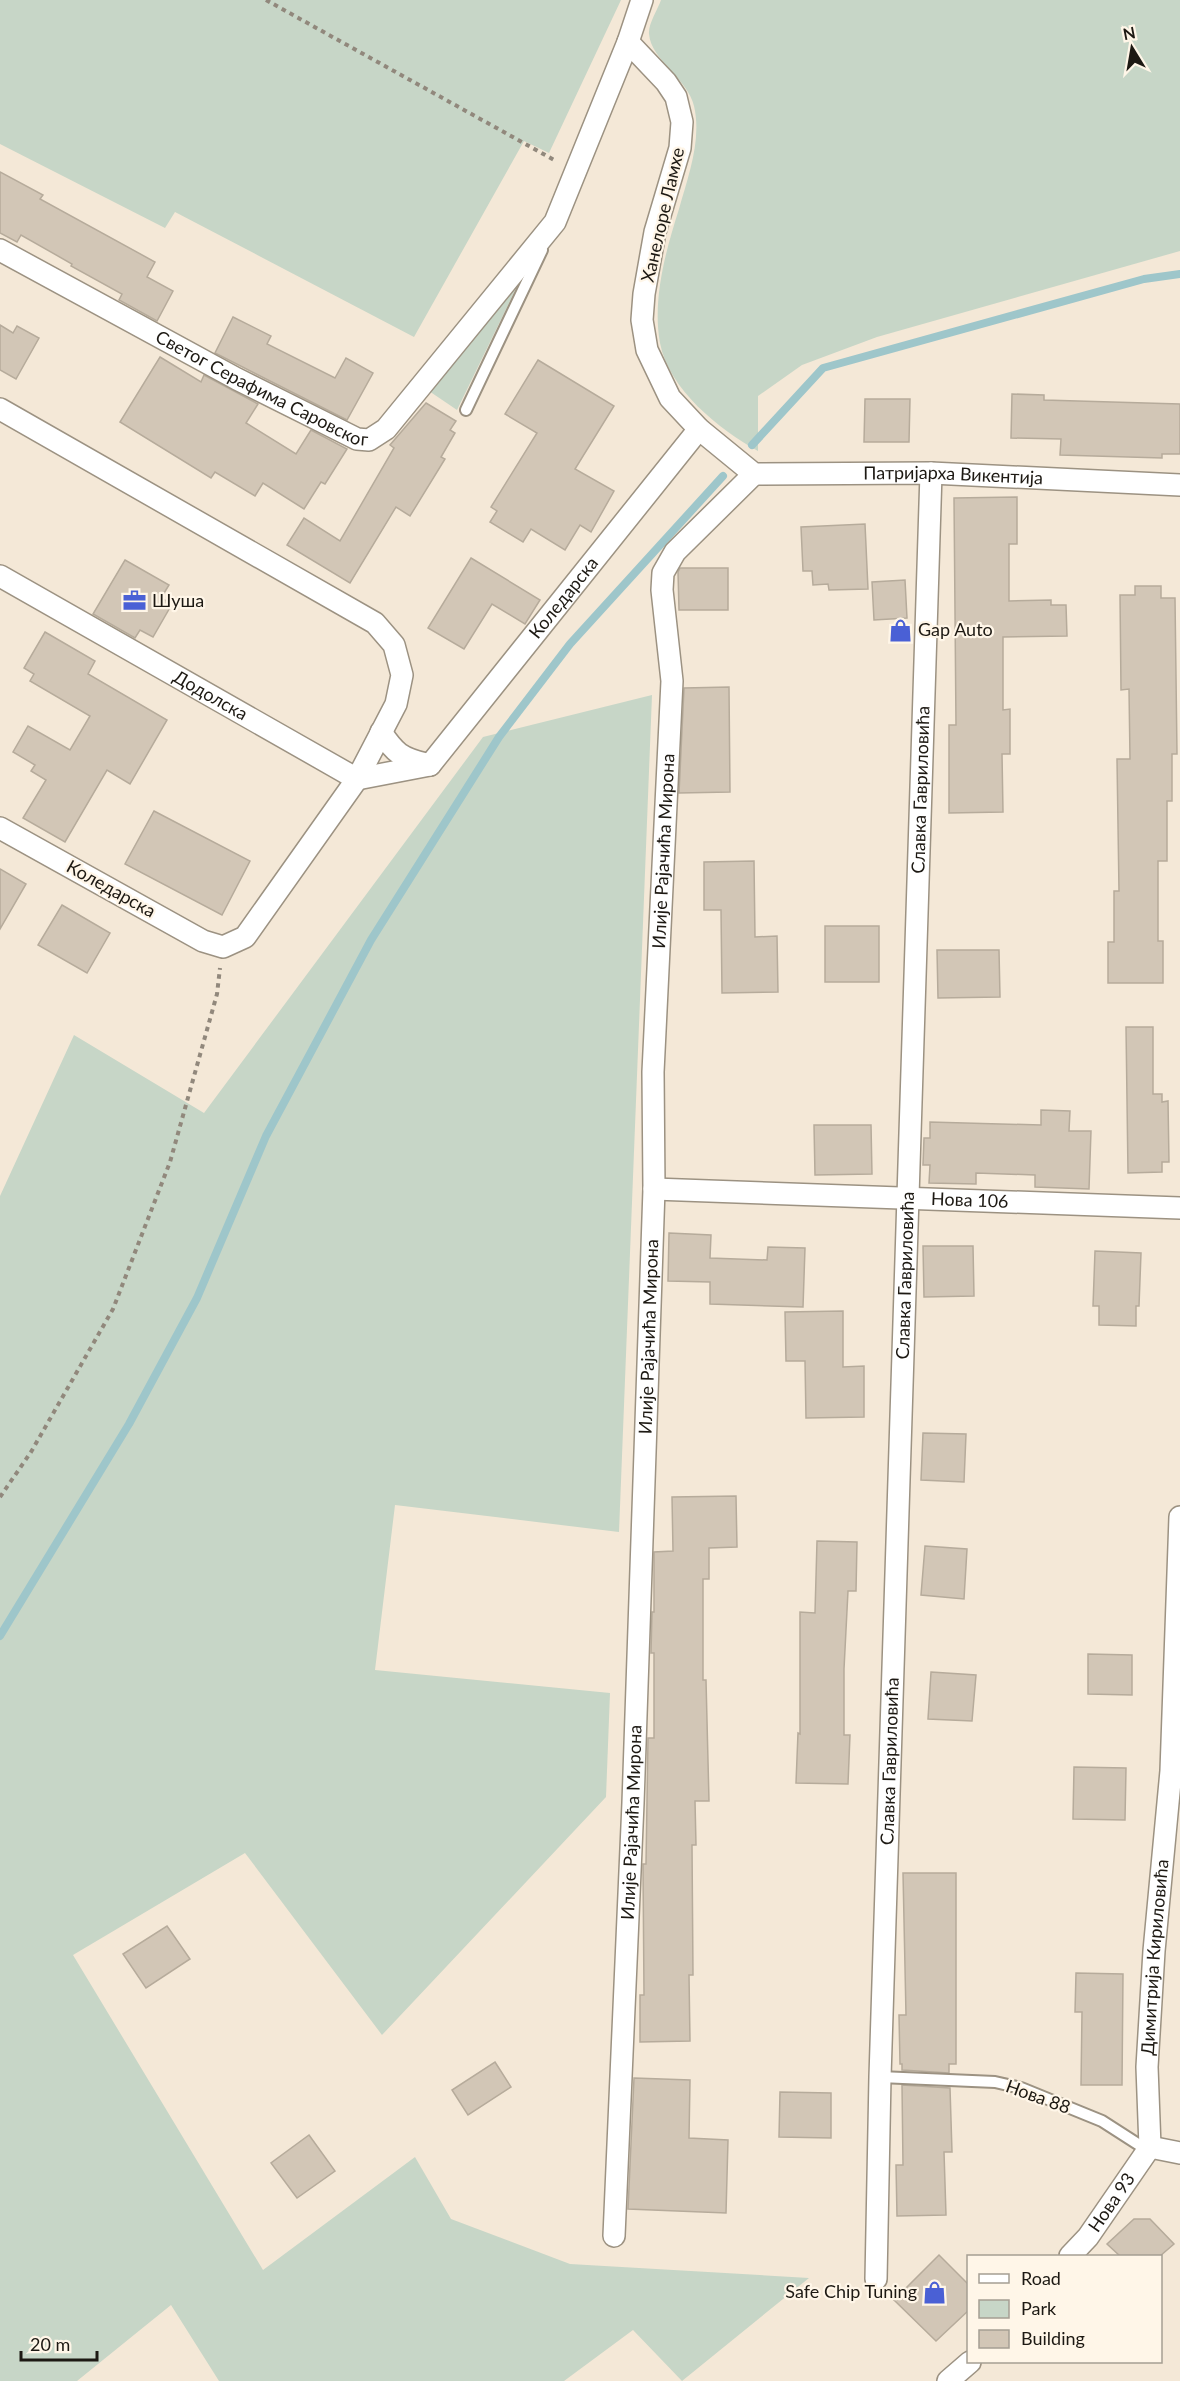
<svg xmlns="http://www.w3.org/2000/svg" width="1180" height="2381" font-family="Lato,sans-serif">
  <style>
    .green { fill: #c7d6c7 }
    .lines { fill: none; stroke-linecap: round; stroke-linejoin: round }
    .stream { stroke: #9ec6ca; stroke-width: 8 }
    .building { fill: #d2c6b6; stroke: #b6ab9b; stroke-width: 1.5 }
    .service-casing { stroke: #9c9282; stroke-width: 14 }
    .minor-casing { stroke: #9c9282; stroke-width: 24 }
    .path { stroke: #91887c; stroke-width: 4; stroke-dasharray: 4.5 4.5; stroke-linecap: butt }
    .service { stroke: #fff; stroke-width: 10 }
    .minor { stroke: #fff; stroke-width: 21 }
    .labels { text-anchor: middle; stroke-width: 4.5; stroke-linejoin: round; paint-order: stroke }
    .street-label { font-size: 18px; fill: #1d1913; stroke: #fff6e8 }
    .poi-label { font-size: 18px; fill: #1d1913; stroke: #fff6e8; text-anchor: start }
  </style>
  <rect width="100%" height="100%" fill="#f4e8d7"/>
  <g class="green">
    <polygon points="0,0 621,0 549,153 524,141 414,337 175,212 165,228 0,144"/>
    <path d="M661,0H1180V251L877,337L802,365L758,396V451C719,429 669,390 660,343C652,299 666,250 679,209C688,177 702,140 694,106C688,79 651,60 649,34C648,24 658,9 661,0Z"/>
    <polygon points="526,268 457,410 429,391"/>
    <polygon points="652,695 619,1532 395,1505 375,1670 610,1693 606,1797 382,2035 245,1853 73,1955 263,2270 415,2157 451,2219 570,2264 809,2278 682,2381 633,2330 564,2381 219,2381 171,2305 77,2381 0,2381 0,1196 74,1035 204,1113 483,737"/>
  </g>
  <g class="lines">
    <g class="stream">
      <polyline points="752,445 823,368 1144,279 1180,274"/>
      <polyline points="0,1636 129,1424 197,1298 266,1136 371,940 499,737 570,644 723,476"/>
    </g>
  </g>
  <g class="building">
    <polygon points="0,172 43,195 40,199 155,262 147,277 173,291 157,321 119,300 122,294 71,266 72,264 21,235 17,242 0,233"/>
    <polygon points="233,317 271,336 267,344 335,378 346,358 373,373 347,420 215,353"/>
    <polygon points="0,325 13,333 17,326 39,338 16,379 0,370"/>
    <polygon points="160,357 201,382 204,375 258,404 246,423 296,454 311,430 347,449 325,484 321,482 304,509 263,483 255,496 215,472 211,478 120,422"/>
    <polygon points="538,360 614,406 575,469 614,491 591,532 580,525 565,550 531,529 523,542 490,522 497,511 491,507 537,433 505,414"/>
    <polygon points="1012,394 1044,395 1044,400 1180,404 1180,454 1162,454 1162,458 1060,455 1061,439 1011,438"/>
    <polygon points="865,399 910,399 909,442 864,442"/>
    <polygon points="426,403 456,421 450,430 455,433 441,457 445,459 410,516 396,507 350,583 287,545 304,518 340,541 394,448 390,445"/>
    <polygon points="1017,497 1017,544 1009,544 1009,601 1051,600 1051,605 1066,605 1067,636 1003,637 1003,710 1010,709 1010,754 1002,754 1003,812 949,813 949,725 956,725 954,498"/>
    <polygon points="865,524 868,589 829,590 828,584 813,585 812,571 803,571 801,527"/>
    <polygon points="471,558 540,600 525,624 492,604 464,649 428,628"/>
    <polygon points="125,560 169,585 161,598 172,604 153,637 140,630 135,638 93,614"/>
    <polygon points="680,568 728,568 728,610 679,610 678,572"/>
    <polygon points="905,580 907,618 874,620 872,582"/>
    <polygon points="1135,586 1161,586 1161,598 1175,598 1177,754 1172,754 1172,801 1167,801 1167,861 1158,861 1158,941 1163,941 1163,983 1108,983 1108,942 1114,942 1114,891 1119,891 1117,759 1130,759 1129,689 1121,690 1120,595 1135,595"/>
    <polygon points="45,632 95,661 88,674 167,720 130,784 107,770 65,842 23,818 46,780 31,771 35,765 13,752 28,726 70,750 90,716 30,681 34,674 24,668"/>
    <polygon points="729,687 730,792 679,793 684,688"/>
    <polygon points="154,811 250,861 222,915 125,864"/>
    <polygon points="754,861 755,937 777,936 778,992 722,993 721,910 704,910 704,862"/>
    <polygon points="0,869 26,884 0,929"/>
    <polygon points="62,905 110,933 87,973 38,945"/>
    <rect x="825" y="926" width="54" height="56"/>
    <polygon points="937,950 999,950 1000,997 938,998"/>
    <polygon points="1126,1027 1153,1027 1153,1094 1162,1094 1162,1102 1168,1101 1169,1162 1162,1162 1162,1172 1128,1173"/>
    <polygon points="1041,1110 1070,1111 1069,1131 1091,1131 1089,1189 1035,1187 1035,1175 976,1173 976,1184 929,1183 930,1165 923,1165 924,1138 930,1138 930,1122 1041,1125"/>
    <polygon points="814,1125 871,1125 872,1174 815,1175"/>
    <polygon points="669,1233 711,1235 710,1258 767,1260 768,1247 805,1248 803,1307 710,1304 710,1282 668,1281"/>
    <polygon points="923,1246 973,1246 974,1296 924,1297"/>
    <polygon points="1095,1251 1141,1253 1139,1306 1136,1306 1136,1326 1099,1325 1099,1306 1093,1306"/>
    <polygon points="843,1311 843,1367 864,1366 864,1417 806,1418 805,1361 786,1361 785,1312"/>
    <polygon points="923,1433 966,1434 964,1482 921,1480"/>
    <polygon points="736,1496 737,1547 709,1548 709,1579 703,1579 703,1680 706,1680 709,1801 695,1801 696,1845 692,1845 693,1975 689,1975 690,2041 640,2042 640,1995 644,1995 643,1867 643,1864 646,1864 648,1738 654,1738 654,1653 651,1653 652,1612 654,1612 654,1552 673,1551 672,1497"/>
    <polygon points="817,1541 857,1542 856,1591 848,1591 844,1669 844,1735 850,1735 848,1784 796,1783 798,1733 800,1734 800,1612 815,1613"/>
    <polygon points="925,1546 967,1549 964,1599 921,1595"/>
    <polygon points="1088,1654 1132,1655 1132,1695 1088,1694"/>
    <polygon points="931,1672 976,1675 972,1721 928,1719"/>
    <polygon points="1074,1767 1126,1768 1125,1820 1073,1819"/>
    <polygon points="903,1873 956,1873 956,2064 949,2064 949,2073 902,2070 902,2064 900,2064 899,2015 906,2015"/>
    <polygon points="167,1926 190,1959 146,1988 123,1954"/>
    <polygon points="1076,1973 1123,1974 1122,2085 1081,2085 1082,2012 1075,2012"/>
    <polygon points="495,2062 511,2087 468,2115 452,2090"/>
    <polygon points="634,2078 690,2080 689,2138 728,2140 726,2213 628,2209"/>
    <polygon points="902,2085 950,2088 952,2152 944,2152 946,2215 897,2216 896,2165 903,2165"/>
    <polygon points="780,2092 831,2093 831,2138 779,2137"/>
    <polygon points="309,2135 335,2171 297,2198 271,2163"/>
    <polygon points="1134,2219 1150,2219 1174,2244 1160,2256 1120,2256 1107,2244"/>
    <polygon points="939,2255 969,2285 969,2310 936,2341 894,2300"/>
  </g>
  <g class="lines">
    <defs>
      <g id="service">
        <polyline points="466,410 542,250"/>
        <polyline points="880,2077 995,2082 1021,2088 1102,2121 1144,2148 1150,2147"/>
      </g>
      <g id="minor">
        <path id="s1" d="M628,42L666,82L676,97L682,122L680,148L655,232L644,294L642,320L647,350L670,398L699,429L754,474L931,473L1180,485"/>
        <path id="s2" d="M0,250L237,379L357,439L369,440L386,429L555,222L628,42L642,0"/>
        <polyline points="0,409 375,623 394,645 402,675 396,704 357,779 245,937 223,947 203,941 0,828"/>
        <path id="s3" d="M0,576L357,779L430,765"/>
        <path d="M381,732C395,753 401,758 426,764"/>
        <path id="s4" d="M430,765L699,429"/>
        <path id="s5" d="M654,1189L1180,1208"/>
        <path id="s6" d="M1150,2147L1147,2067L1154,1951L1171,1771L1180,1517"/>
        <polyline points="1150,2147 1180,2153"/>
        <path id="s7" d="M614,2236L633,1803L654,1189L653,1072L672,681L662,590L663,573L675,552L754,474"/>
        <path id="s8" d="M1070,2256L1088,2237L1150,2147"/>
        <path id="s9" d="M876,2279L880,2077L931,473"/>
        <polyline points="948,2381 970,2362"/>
      </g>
    </defs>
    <use href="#service" class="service-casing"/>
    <use href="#minor" class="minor-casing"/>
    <g class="path">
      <polyline points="266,0 556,161"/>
      <polyline points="0,1497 31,1452 113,1309 170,1162 217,994 220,968"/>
    </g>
    <use href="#service" class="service"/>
    <use href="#minor" class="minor"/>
  </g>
  <defs>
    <symbol id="office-bare" viewBox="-9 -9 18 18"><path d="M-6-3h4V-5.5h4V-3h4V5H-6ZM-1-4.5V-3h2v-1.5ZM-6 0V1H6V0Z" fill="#4a60d5" stroke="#fff6e8" stroke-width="2.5" paint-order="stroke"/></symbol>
    <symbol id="shop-bare" viewBox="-9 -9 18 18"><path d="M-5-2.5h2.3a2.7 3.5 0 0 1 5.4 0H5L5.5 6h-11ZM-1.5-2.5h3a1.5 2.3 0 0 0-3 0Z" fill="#4a60d5" stroke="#fff6e8" stroke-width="2.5" paint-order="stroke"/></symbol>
  </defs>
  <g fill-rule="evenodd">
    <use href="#office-bare" x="118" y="584" width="33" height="33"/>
    <use href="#shop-bare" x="884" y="614" width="33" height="33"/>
    <use href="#shop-bare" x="918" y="2276" width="33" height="33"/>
  </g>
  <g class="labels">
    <g class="street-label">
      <text transform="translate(663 215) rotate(-77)" y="6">Ханелоре Ламхе</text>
      <text dy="6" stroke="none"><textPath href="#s2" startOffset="297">Светог Серафима Саровског</textPath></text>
      <text dy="6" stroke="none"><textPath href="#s1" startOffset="698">Патријарха Викентија</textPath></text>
      <text dy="6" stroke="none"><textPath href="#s4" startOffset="214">Коледарска</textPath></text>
      <text dy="6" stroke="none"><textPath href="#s3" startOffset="242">Додолска</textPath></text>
      <text dy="6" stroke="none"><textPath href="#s9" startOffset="1490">Славка Гавриловића</textPath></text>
      <text dy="6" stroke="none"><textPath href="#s7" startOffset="1386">Илије Рајачића Мирона</textPath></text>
      <text transform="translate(111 889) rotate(29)" y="6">Коледарска</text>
      <text dy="6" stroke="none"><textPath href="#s5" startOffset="316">Нова 106</textPath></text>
      <text dy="6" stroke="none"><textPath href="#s9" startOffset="1004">Славка Гавриловића</textPath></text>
      <text dy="6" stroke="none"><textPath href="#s7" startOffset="900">Илије Рајачића Мирона</textPath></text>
      <text dy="6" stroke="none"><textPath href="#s9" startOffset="518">Славка Гавриловића</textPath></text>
      <text dy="6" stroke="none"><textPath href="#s7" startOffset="414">Илије Рајачића Мирона</textPath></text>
      <text dy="6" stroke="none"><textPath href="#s6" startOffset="190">Димитрија Кириловића</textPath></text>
      <text transform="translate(1038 2097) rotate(20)" y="6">Нова 88</text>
      <text dy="6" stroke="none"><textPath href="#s8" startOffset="68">Нова 93</textPath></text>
    </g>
    <g class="poi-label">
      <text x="152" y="607">Шуша</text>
      <text x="918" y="636">Gap Auto</text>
      <text x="917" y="2298" text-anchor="end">Safe Chip Tuning</text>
    </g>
  </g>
  <rect x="967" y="2255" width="195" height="108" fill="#fff6e8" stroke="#a59e93" stroke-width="1.5"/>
  <rect x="979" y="2274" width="30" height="9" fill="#ffffff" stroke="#a59e93" stroke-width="1.5"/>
  <text x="1021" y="2285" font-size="18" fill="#1d1913">Road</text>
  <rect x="979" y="2300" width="30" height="18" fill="#c7d6c7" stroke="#a59e93" stroke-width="1.5"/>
  <text x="1021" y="2315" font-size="18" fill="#1d1913">Park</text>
  <rect x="979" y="2330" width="30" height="18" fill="#d2c6b6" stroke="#a59e93" stroke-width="1.5"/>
  <text x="1021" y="2345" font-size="18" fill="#1d1913">Building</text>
  <g transform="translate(1132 48) rotate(349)" stroke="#fff6e8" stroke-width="4.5" paint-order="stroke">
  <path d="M0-4.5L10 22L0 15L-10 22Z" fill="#1d1913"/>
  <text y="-9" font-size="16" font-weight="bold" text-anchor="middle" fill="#1d1913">N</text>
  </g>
  <path d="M21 2351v9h76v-9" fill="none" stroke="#1d1913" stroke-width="3"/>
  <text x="30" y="2351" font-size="18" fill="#1d1913" stroke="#fff6e8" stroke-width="4.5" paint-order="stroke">20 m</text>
</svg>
